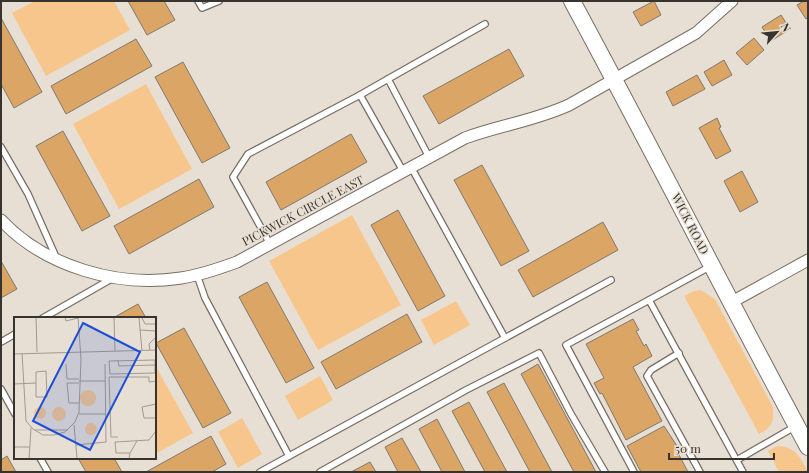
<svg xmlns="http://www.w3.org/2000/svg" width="809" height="473" font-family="'Playfair Display',serif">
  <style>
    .green { fill: #f7c68c }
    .building { fill: #daa565; stroke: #81796f }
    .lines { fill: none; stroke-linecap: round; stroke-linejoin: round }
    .lane-casing { stroke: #776e65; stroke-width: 8 }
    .street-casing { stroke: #776e65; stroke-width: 13 }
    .secondary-casing { stroke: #776e65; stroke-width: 18 }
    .lane { stroke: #fff; stroke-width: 5.5 }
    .street { stroke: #fff; stroke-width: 11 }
    .secondary { stroke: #fff; stroke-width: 16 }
    .labels { text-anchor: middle; stroke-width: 3; stroke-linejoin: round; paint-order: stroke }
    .street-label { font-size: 12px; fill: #37332f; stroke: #e8dfd4 }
    .inset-road { fill: none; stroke: #a19a92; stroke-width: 1 }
    .view { fill: #1d4ed8; fill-opacity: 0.15; stroke: #1d4ed8; stroke-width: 2 }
    .inset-edge { fill: none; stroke: #37332f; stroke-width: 2 }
  </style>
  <rect width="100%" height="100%" fill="#e8dfd4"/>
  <g class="green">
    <polygon points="35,1 114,1 130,30 46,76 12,13"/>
    <polygon points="146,84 192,169 119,209 73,124"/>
    <polygon points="352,215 401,305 318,350 269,261"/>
    <path d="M701,290L715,299L773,407C774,422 773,427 759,434L684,296L694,291Z"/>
    <polygon points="456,301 470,325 434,345 421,320"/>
    <polygon points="155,365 193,433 155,454"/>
    <polygon points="320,376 333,400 298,420 285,396"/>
    <polygon points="242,418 262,454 238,468 218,432"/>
    <path d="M777,446C795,446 801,458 808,472H779L768,451Z"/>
  </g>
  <g class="building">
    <polygon points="128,1 164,1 175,20 147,35"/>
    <polygon points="654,1 661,15 641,26 633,12"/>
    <polygon points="804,1 808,1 808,17 806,19 797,5"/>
    <polygon points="781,15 790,29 771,41 762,27"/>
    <polygon points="1,18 42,92 14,108 1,84"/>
    <polygon points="754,38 764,50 747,65 736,53"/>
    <polygon points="136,39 152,66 66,114 51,86"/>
    <polygon points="509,49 524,76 439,124 423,96"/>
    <polygon points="724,60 732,75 712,86 704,72"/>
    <polygon points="183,62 230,148 202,163 155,77"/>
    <polygon points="697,75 705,89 673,106 666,92"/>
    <polygon points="717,118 721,127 719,128 731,151 716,159 699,128"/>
    <polygon points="63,131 110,216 82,231 36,146"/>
    <polygon points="351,134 367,162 281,210 266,182"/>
    <polygon points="482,165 529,251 501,266 454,180"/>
    <polygon points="742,171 758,202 740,212 724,181"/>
    <polygon points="199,179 214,207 129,254 114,226"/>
    <polygon points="398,210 445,296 418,311 371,225"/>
    <polygon points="603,222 618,250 533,297 518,270"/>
    <polygon points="1,261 17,289 1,298"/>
    <polygon points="267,282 314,368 286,383 239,297"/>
    <polygon points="138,304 146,318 113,318"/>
    <polygon points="407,314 422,342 336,389 321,362"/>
    <polygon points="633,319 639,330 636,331 644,346 646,344 652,356 633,367 662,421 626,440 602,393 600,394 594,383 604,378 586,344"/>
    <polygon points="184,328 231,413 203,428 156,343"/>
    <polygon points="538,364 596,472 574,472 521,374"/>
    <polygon points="504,383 552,472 530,472 487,392"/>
    <polygon points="469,402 507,472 485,472 452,411"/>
    <polygon points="437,419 465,472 442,472 419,429"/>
    <polygon points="664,426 679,449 677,451 688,472 641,472 627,446"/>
    <polygon points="211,436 226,464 212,472 146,472"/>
    <polygon points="402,438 421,472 398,472 385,447"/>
    <polygon points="7,456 16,472 1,472 1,460"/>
    <polygon points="78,458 114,458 122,472 86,472"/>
    <polygon points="370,462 376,472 351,472"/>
  </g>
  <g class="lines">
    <defs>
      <g id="lane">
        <polyline points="198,1 202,8 219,1"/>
        <polyline points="360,95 388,79"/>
        <polyline points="1,147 28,194 56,257"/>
        <polyline points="429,157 388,79 485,24"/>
        <polyline points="411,167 505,338"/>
        <polyline points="270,244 233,177 248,154 360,95 403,171"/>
        <polyline points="197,275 205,298 289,456"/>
        <polyline points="649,300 711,266"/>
        <polyline points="43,318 113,278"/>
        <polyline points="1,342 15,334"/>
        <polyline points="679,353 651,370 647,376 700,472"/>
        <polyline points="1,389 15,414"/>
        <polyline points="40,458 48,472"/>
        <polyline points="737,460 796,426"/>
        <polyline points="260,472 611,280"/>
        <polyline points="320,472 466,390 539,353 571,414 605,472"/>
        <polyline points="634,472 566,345 649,300 743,472"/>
      </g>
      <g id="street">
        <path d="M1,220C45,267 119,288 181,278C201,275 218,269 237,262L465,138C500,125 534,121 569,105L696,33L732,1"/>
        <polyline points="730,303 808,260"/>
      </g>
      <path id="secondary" d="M572,1C652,149 728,299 808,447"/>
    </defs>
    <use href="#lane" class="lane-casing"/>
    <use href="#street" class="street-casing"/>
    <use href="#secondary" class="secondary-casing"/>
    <use href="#lane" class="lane"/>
    <use href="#street" class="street"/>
    <use href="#secondary" class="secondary"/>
  </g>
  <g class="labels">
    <g class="street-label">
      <text transform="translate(303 211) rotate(-28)" y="4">PICKWICK CIRCLE EAST</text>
      <text transform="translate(690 224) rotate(63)" y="4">WICK ROAD</text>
    </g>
  </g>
  <g transform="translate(14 317)">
    <rect width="142" height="142" fill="#e8dfd4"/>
    <path d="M66 81a8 8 0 1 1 16 0a8 8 0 1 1-16 0ZM20 96a6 6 0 1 1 12 0a6 6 0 1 1-12 0ZM38 97a7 7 0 1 1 14 0a7 7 0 1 1-14 0ZM71 112a6 6 0 1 1 12 0a6 6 0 1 1-12 0Z" fill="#f7c68c"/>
    <path class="inset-road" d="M22,0L23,35M51,0L52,4L64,1M100,0L101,34M128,0L125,1L128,34M128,1L131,7H142M126,13L142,14M136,33L135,27L142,20M8,36L12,104L19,112L29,118H40L51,115L61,105L65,95L67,42L64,0M0,37L142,33M141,43V56L96,57L95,44ZM104,44L105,49L141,48M52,47L53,62H65M65,64H91M65,66H53L55,86H65M0,67L22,66V80H33L32,54L22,55V66M142,87L128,90L130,101H142M65,97H92M60,108L63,141M21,113H54M104,120H97L95,60H135V65L142,64M62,128L92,125L91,47M0,130H15M116,136L123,124M15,142L17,111M115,142L116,136H102L101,125L135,123L142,114"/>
    <path class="view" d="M69,6L126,35L76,133L19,104Z"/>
    <rect width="142" height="142" class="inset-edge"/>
  </g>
  <rect width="809" height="473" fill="none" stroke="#37332f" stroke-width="4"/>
  <g transform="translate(777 32) rotate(63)" stroke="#e8dfd4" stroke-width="3" paint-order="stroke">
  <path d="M0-3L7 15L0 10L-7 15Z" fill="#37332f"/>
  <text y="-6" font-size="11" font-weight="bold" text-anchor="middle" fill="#37332f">N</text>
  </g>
  <path d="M669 453v6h105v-6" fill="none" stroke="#37332f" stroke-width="2"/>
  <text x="675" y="453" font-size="12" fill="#37332f" stroke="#e8dfd4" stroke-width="3" paint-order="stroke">50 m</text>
</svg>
